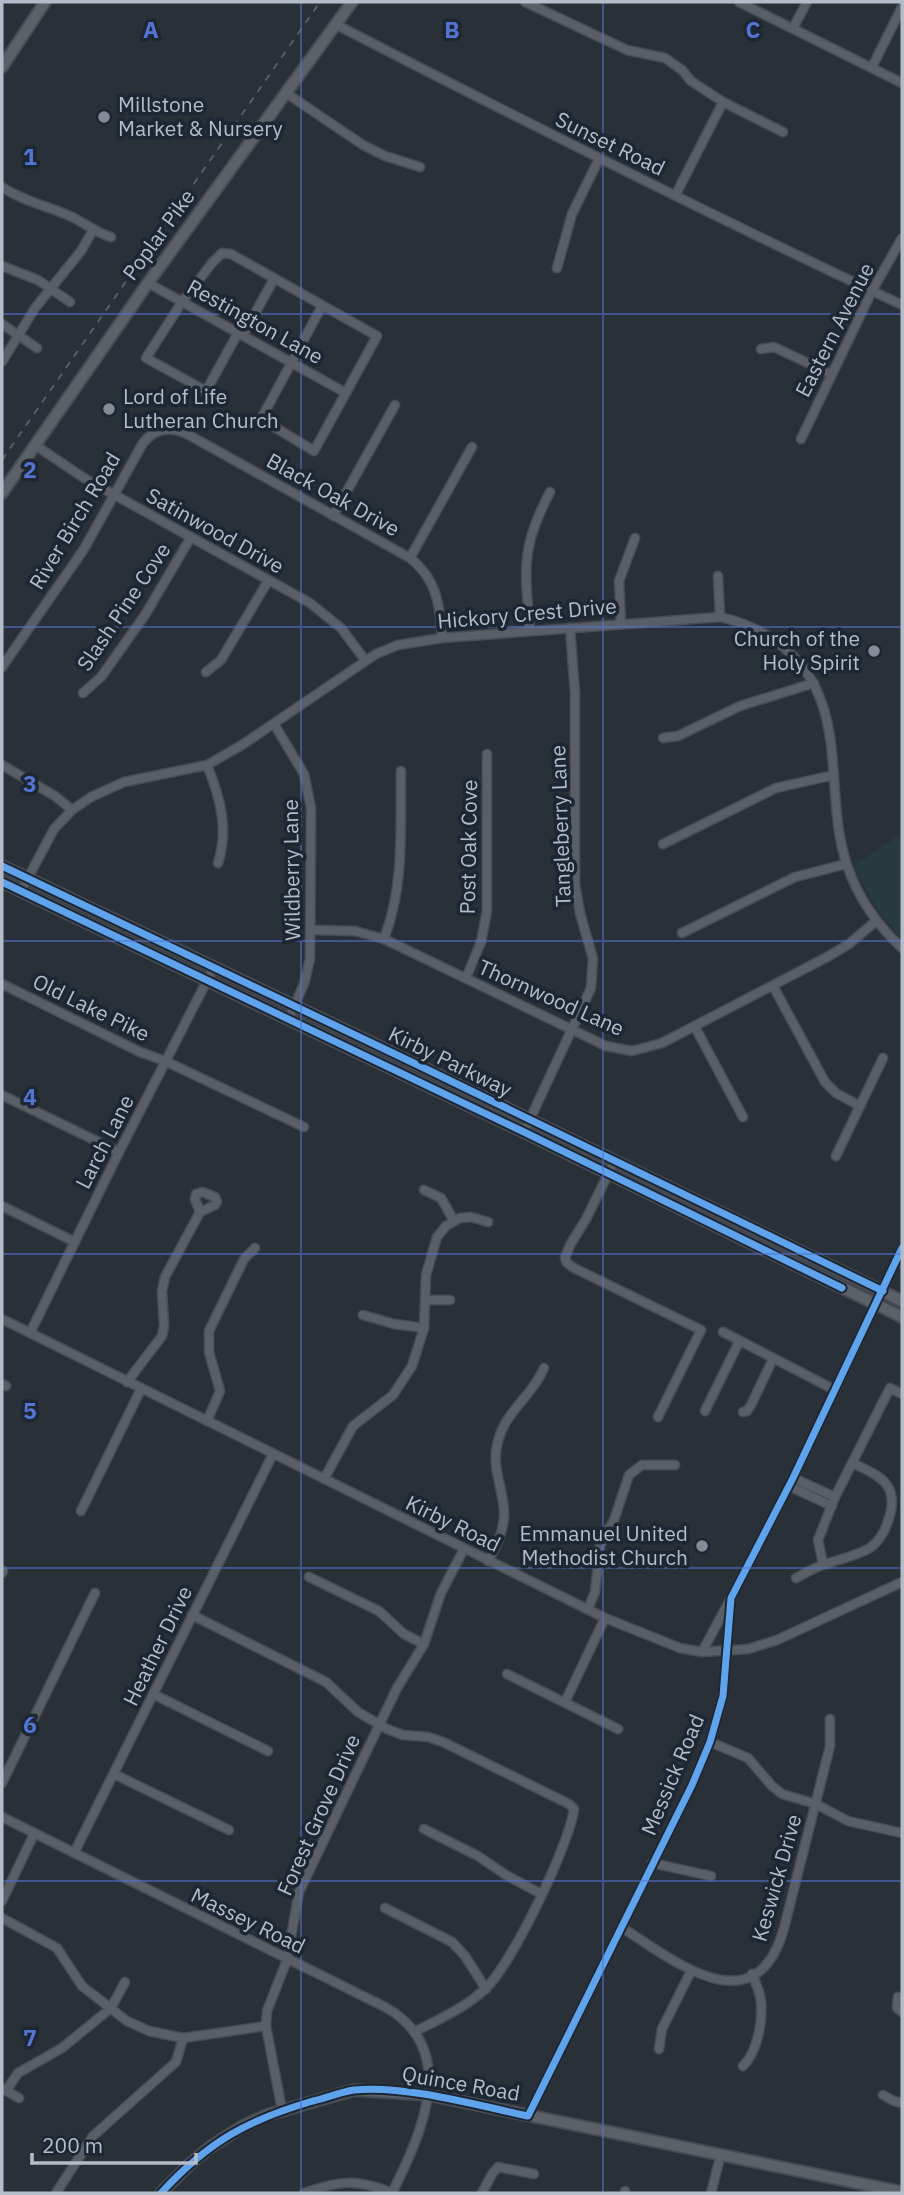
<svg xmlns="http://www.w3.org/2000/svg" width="904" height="2195" font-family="'IBM Plex Sans',sans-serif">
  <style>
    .green { fill: #273a3e }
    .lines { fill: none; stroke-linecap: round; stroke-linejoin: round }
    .minor-casing { stroke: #484c53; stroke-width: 11 }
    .major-casing { stroke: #484c55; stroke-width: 14 }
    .minor { stroke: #5a5e66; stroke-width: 8 }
    .major { stroke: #5c6168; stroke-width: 10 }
    .rail { stroke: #595d64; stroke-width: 2; stroke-dasharray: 7 7; stroke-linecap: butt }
    .cycleway-casing { stroke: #1d2633; stroke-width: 11 }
    .cycleway { stroke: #60a3ed; stroke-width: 7 }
    .grid { fill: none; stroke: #5274d3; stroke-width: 2; stroke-opacity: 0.55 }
    .poi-dot { fill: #848b96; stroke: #1d2633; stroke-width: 2.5 }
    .labels { text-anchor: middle; stroke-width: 7; stroke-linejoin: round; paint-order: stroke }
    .poi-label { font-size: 21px; fill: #b4bcc9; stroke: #1d2633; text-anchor: start }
    .street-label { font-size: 21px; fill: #b4bcc9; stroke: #1d2633 }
    .grid-label { font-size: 23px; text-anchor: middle; font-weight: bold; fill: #5274d3; stroke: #1d2633; stroke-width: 7; stroke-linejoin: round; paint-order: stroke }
  </style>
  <rect width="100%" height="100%" fill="#2a3038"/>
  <polygon class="green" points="902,833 902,940 878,911 853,866"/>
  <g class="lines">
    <defs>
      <g id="minor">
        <polyline points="525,2 627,50 665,58 682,70 691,81 723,102 783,132"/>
        <polyline points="739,2 902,83"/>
        <path d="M335,24C523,121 711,215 902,305"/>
        <polyline points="793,28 807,2"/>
        <polyline points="872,67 902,7"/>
        <polyline points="286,93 363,145 385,156 420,167"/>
        <path d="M2,187C24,202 49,206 72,217C86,224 97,233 111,237"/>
        <polyline points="676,194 723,102"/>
        <polyline points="2,266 38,280 70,302"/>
        <polyline points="557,268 572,214 599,159"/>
        <polyline points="148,283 346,393"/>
        <polyline points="2,324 37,348"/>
        <polyline points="238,333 206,391 146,358 182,302 212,263 222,253 231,254 377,336 314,451 261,419 322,306"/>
        <polyline points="243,335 274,279"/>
        <polyline points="761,349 774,347 831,374"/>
        <polyline points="2,362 35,308 81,251 93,230"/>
        <polyline points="801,439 872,291 902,238"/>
        <polyline points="35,445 84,478 310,603 341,628 365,660"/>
        <polyline points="333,516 395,405"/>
        <polyline points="410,558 472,447"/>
        <polyline points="718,576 720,617"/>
        <polyline points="621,624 619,581 635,538"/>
        <path d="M530,631C525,569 520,549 550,492"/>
        <path d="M2,667L84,549L143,443C155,428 170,426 187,434L410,558C437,579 440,606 442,638"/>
        <polyline points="206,672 221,660 268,581"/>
        <polyline points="83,693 101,677 145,615 191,537"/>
        <polyline points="274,724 304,774 311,808 310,959 304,984 288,1020"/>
        <polyline points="663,738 678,736 740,706 814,683"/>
        <polyline points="2,765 55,796 72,810"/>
        <path d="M207,765C220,797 229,829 218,863"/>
        <polyline points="663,844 776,788 834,775"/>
        <path d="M21,891L54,829L72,810L91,797L124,782L207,765L242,745L376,654L398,645L442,638L720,617C747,623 770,634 790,653C850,710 823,794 847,865C858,898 877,925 902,948"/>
        <polyline points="312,930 355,931 384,939 606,1046 632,1051 662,1043 829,956 849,944 876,921"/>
        <polyline points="682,933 795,877 846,864"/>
        <path d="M384,939C405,884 400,829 401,771"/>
        <polyline points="466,978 481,942 487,911 487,754"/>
        <polyline points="2,984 140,1052 165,1061 304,1127"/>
        <polyline points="773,986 825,1082 836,1093 860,1106"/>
        <polyline points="695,1027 743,1117"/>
        <polyline points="2,1095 119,1152"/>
        <polyline points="524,1132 591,988 593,959 580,913 575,884 575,693 570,628"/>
        <polyline points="836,1156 883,1058"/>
        <polyline points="614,1162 586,1219 570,1245 565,1258 567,1263 574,1268 701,1330 658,1417"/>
        <polyline points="424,1190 441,1198 454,1221"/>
        <polyline points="2,1206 75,1242"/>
        <polyline points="425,1300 450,1300"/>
        <polyline points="363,1315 394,1324 424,1328"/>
        <polyline points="2,1319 605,1618 680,1648 702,1652 748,1649 777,1640 902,1582"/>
        <polyline points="723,1332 835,1390"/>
        <polyline points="30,1333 119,1152 214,967"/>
        <polyline points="127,1382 162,1336 164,1326 162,1291 165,1277 200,1212 195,1199 196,1194 202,1192 215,1197 217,1202 215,1205 200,1212"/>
        <polyline points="2,1384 6,1386"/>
        <polyline points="705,1411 739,1342"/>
        <polyline points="743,1412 747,1411 751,1405 773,1359"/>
        <polyline points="207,1421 220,1391 209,1352 209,1331 244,1259 255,1248"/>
        <polyline points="793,1478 835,1497"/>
        <polyline points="324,1479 353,1426 393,1395 412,1366 424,1328 426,1275 437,1237 446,1226 460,1218 471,1217 488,1222"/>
        <polyline points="789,1486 832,1506"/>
        <polyline points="81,1511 141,1389"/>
        <path d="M488,1561C497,1545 505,1529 504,1510C502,1485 491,1466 498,1441C505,1412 533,1395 544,1368"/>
        <polyline points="823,1564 818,1540 835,1497 890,1388 902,1394"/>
        <polyline points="2,1573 3,1571"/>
        <polyline points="309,1577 379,1611 404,1634 424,1644"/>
        <path d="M796,1578C806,1573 815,1567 826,1564C840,1559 855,1556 868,1549C877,1544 884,1533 887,1524C901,1487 884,1477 852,1463"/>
        <polyline points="588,1609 595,1592 600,1546 614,1520 629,1475 642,1465 675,1465"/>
        <path d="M192,1615L326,1682L358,1712L387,1729L403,1735L428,1737L443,1742L569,1804L574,1809C569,1846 513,1961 487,1987C466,2008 439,2019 414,2032"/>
        <polyline points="702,1652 731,1598"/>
        <polyline points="507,1674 618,1729"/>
        <polyline points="153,1694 268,1751"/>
        <polyline points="565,1702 605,1618"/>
        <polyline points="710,1742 748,1758 772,1786 782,1794 816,1804 848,1821 902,1833"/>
        <polyline points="114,1774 229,1830"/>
        <polyline points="2,1783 95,1593"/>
        <path d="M2,1817L385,2007C461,2049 421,2135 392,2193"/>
        <polyline points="424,1829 478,1856 506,1875 541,1894"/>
        <polyline points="74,1853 273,1454"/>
        <polyline points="652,1863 711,1876"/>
        <polyline points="2,1901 34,1834"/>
        <polyline points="385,1908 452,1942 465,1956 486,1989"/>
        <polyline points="2,1918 57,1948 82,1986 127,2021 149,2031 183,2038 266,2026"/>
        <path d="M621,1927C673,1960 756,2029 784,1928L830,1746V1719"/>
        <polyline points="898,1997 897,2008 902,2012"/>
        <polyline points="659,2049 662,2029 691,1971"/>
        <path d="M743,2066C757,2053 763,2021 761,2002C760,1992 756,1983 752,1974"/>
        <polyline points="3,2089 19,2098"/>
        <polyline points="6,2091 18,2073 62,2048 111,2008 125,1982"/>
        <polyline points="883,2095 894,2101 902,2103"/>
        <polyline points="282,2110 266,2026 267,2011 287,1960 299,1892 397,1688 424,1644 441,1593 464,1549"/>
        <polyline points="528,2116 692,1785 710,1742 723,1696 731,1598 793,1478 902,1248"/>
        <polyline points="625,2191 625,2193"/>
        <polyline points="56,2193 93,2136 176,2062 183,2038"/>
        <path d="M304,2193C340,2180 357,2179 393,2193"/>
        <polyline points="482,2193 492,2174 498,2167 534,2174"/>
        <polyline points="711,2193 721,2154"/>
      </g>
      <g id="major">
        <polyline points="2,67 45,2"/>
        <polyline points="2,493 148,283 352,2"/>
        <polyline points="2,866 422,1067 902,1301"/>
        <polyline points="2,882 524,1132 902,1317"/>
        <polyline points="161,2193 189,2165 209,2148 243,2126 267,2115 354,2090 429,2095 902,2192"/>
      </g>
    </defs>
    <use href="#minor" class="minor-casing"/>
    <use href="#major" class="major-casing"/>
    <use href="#minor" class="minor"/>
    <use href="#major" class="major"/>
    <polyline class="rail" points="2,460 320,2"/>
    <defs>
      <g id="cycleway">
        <polyline points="2,866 422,1067 883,1291"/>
        <polyline points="2,882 524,1132 842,1288"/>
        <path d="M161,2193C208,2142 247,2120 313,2101C326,2098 341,2092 354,2090C406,2085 476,2105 528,2116L692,1785L710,1742L723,1696L731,1598L793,1478L902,1248"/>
      </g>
    </defs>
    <use href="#cycleway" class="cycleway-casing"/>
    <use href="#cycleway" class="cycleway"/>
  </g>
  <path class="grid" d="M301,2V2193M603,2V2193M2,314H902M2,627H902M2,941H902M2,1254H902M2,1568H902M2,1881H902"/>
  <g class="poi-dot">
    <circle cx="104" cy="117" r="7"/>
    <circle cx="109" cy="409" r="7"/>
    <circle cx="874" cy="651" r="7"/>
    <circle cx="702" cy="1546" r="7"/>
  </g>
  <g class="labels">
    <g class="poi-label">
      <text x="118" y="112">Millstone<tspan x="118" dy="24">Market &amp; Nursery</tspan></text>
      <text x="123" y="404">Lord of Life<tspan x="123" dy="24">Lutheran Church</tspan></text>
      <text x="860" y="646" text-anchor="end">Church of the<tspan x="860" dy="24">Holy Spirit</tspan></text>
      <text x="688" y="1541" text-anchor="end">Emmanuel United<tspan x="688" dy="24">Methodist Church</tspan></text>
    </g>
    <g class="street-label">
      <text transform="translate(610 144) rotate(26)" y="7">Sunset Road</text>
      <text transform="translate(159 235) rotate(-54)" y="7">Poplar Pike</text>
      <text transform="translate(255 322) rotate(29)" y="7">Restington Lane</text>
      <text transform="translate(835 330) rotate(-63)" y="7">Eastern Avenue</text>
      <text transform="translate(333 495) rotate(29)" y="7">Black Oak Drive</text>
      <text transform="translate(75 521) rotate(-59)" y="7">River Birch Road</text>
      <text transform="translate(215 531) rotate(29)" y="7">Satinwood Drive</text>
      <text transform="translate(124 607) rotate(-56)" y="7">Slash Pine Cove</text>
      <text transform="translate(527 614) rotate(-5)" y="7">Hickory Crest Drive</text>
      <text transform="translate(561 826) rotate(-92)" y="7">Tangleberry Lane</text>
      <text transform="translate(469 847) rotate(-89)" y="7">Post Oak Cove</text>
      <text transform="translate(292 870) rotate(-91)" y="7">Wildberry Lane</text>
      <text transform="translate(551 998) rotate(24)" y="7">Thornwood Lane</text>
      <text transform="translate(91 1008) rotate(26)" y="7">Old Lake Pike</text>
      <text transform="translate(450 1062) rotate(26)" y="7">Kirby Parkway</text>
      <text transform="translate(105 1142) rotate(-63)" y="7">Larch Lane</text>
      <text transform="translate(453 1524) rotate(26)" y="7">Kirby Road</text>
      <text transform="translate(158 1646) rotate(-64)" y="7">Heather Drive</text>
      <text transform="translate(673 1775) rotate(-67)" y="7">Messick Road</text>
      <text transform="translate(319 1815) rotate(-66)" y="7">Forest Grove Drive</text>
      <text transform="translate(777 1878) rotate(-74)" y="7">Keswick Drive</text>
      <text transform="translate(248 1921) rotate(26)" y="7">Massey Road</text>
      <text transform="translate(461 2084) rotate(10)" y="7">Quince Road</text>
    </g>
  </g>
  <g class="grid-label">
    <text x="151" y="38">A</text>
    <text x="452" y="38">B</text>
    <text x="753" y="38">C</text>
    <text x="30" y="165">1</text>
    <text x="30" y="478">2</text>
    <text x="30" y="792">3</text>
    <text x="30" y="1105">4</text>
    <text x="30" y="1419">5</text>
    <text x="30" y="1733">6</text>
    <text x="30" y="2046">7</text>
  </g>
  <rect width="904" height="2195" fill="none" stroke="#b4bcc9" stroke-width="7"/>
  <path d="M32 2153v10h164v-10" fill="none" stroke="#b4bcc9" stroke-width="3.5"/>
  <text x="42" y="2153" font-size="21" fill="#b4bcc9" stroke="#1d2633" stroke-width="5" paint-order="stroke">200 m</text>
</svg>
